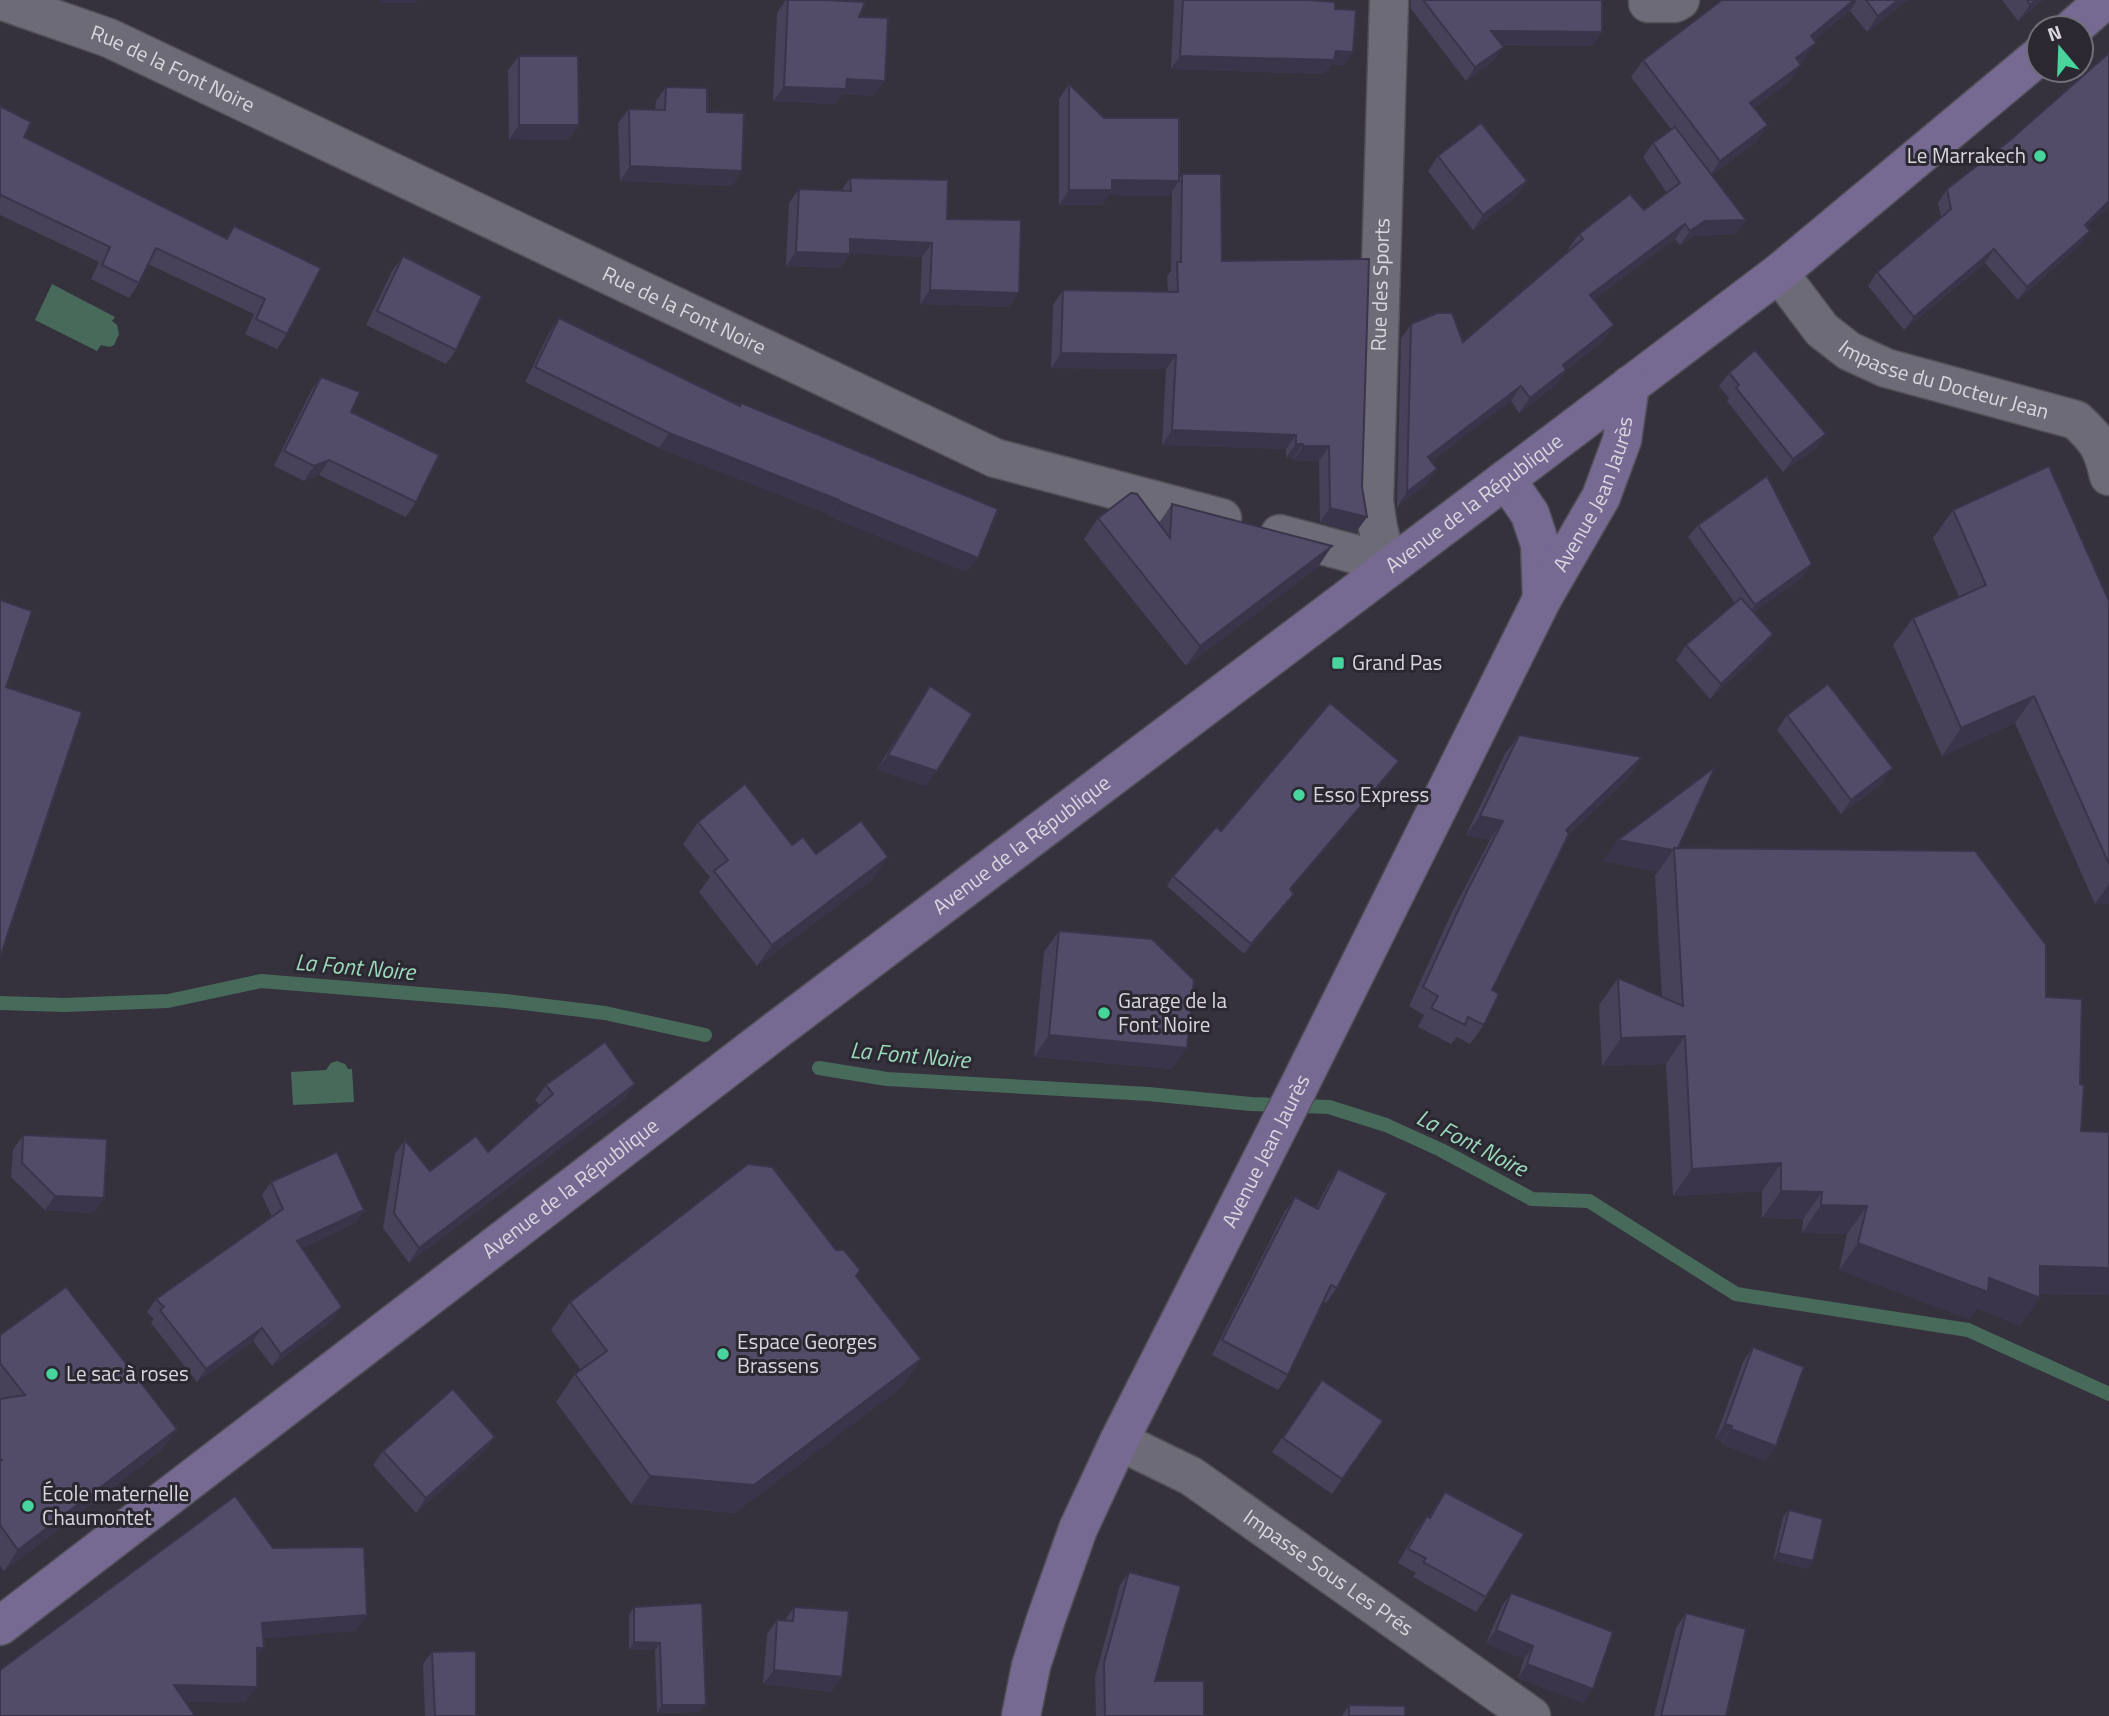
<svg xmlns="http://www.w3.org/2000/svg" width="2109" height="1716" font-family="'Titillium Web',sans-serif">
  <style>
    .water { fill: #486a5a }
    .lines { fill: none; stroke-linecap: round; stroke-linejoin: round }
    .stream { stroke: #486a5a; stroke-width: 14 }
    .minor-casing { stroke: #514f57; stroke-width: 41 }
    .secondary-casing { stroke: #514f57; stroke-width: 41 }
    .minor { stroke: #6d6b77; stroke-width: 38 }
    .secondary { stroke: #766a93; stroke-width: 38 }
    .wall { fill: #47415a }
    .shaded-wall { fill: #3a354a }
    .building { fill: #534c69; stroke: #3a354a; stroke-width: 2 }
    .poi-dot { fill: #48d49d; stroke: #2b2832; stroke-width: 2.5 }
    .labels { text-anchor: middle; stroke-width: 6; stroke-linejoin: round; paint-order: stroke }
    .street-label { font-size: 21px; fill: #d9d7de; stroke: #2b2832 }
    .poi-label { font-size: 21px; fill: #d9d7de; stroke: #2b2832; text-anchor: start }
    .water-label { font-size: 23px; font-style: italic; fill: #9bd9bb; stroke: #2b2832 }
  </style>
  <rect width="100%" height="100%" fill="#35323d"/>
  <g class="water">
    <polygon points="52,284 115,317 112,321 117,325 119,334 114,345 110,347 101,345 97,351 35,320"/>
    <polygon points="337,1061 345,1064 348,1069 352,1069 354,1102 293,1105 291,1072 326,1070 331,1063"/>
  </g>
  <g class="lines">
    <g class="stream">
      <polyline points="0,1003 64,1005 168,1001 261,981 506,1001 605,1013 705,1035"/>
      <polyline points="819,1068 887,1079 1148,1094 1251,1104 1329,1107 1386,1125 1441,1150 1532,1199 1589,1201 1736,1294 1968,1330 2109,1394"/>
    </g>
    <defs>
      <g id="minor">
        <path id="s1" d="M0,0L109,38L995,458L1222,518"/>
        <polyline points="1648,0 1648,3 1675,3 1680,0"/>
        <path id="s2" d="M1779,273L1822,330L1849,351L1886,368L2076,420C2097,439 2103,448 2109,476"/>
        <polyline points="1280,534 1351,553 1388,568"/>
        <path id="s3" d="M1388,568L1378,528L1374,502L1389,0"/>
        <path id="s4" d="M1119,1441L1191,1476L1531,1716"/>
      </g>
      <g id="secondary">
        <polyline points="2073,28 2105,0"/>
        <polyline points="1506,479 1530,514 1540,544 1542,599"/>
        <path id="s5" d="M0,1626L778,1029L1779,273L2039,56"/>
        <path id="s6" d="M1021,1716L1031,1666L1046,1619L1078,1529L1119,1441L1298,1088L1542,599L1601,497L1622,440L1630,385"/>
      </g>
    </defs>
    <use href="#minor" class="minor-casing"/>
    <use href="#secondary" class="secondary-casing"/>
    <use href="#minor" class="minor"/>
    <use href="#secondary" class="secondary"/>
  </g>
  <g class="wall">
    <polygon points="786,0 859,17 874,96 843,94 836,104 773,101 777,13"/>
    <polygon points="1174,0 1309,0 1335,9 1344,65 1331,65 1324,74 1171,69"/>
    <polygon points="1411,0 1602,0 1602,32 1592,46 1502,45 1494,60 1466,81 1411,9"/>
    <polygon points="1722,0 1908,0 1867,32 1850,11 1814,40 1804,60 1800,63 1789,82 1754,108 1756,142 1712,175 1746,220 1736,234 1694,236 1680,245 1675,239 1594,299 1604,340 1566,370 1556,385 1519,413 1511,401 1431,461 1437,469 1426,484 1397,507 1401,339 1411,324 1463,342 1570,251 1568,249 1579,234 1644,210 1667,193 1643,157 1653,143 1671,129 1631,77 1643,60"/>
    <polygon points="2002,0 2043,0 2018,21"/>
    <polygon points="519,56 579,125 568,140 509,139 508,70"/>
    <polygon points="1069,84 1104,118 1179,178 1182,174 1222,261 1362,487 1367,517 1356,532 1320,522 1319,461 1293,460 1293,458 1286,458 1286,449 1162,445 1166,369 1051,368 1053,305 1063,290 1168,292 1167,276 1171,271 1172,191 1169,196 1109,195 1102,205 1059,205 1059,99"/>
    <polygon points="666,87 742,171 732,186 620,181 618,123 629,109 655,110 656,101"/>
    <polygon points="0,106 24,137 226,238 234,226 287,334 277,349 245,334 254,314 148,264 139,283 129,298 91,279 99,262 0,215"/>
    <polygon points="1438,156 1527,181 1516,196 1473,230 1428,171"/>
    <polygon points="850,178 947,219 1009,307 920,304 922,257 850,253 840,268 786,266 789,203 799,189 841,191"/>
    <polygon points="1947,189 2109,206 2087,227 2081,244 2018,300 1985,263 1904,330 1868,286 1877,272 1941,217 1938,203"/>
    <polygon points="403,256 456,350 446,364 366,325 392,271"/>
    <polygon points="559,318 739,405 741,403 967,572 828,516 829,514 659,448 525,382 549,333"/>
    <polygon points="1729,373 1817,447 1783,472 1727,401 1729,398 1719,386"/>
    <polygon points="321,377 351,412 416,502 406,517 319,475 304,481 274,466 311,391"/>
    <polygon points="1172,504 1318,567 1186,666 1084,539 1098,518 1159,523"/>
    <polygon points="1953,510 2109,601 2109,904 2095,904 2015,723 1942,756 1893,645 1913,618 1959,597 1933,538"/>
    <polygon points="1698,525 1803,577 1754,612 1773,634 1763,649 1710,699 1676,660 1686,645 1735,603 1688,537"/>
    <polygon points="930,686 926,786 877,769"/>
    <polygon points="1787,715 1883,783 1841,814 1777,730"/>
    <polygon points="1519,735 1629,777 1569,834 1492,990 1484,1025 1470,1044 1457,1037 1451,1044 1418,1027 1424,1015 1409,1006 1453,910 1490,840 1466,835 1505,754"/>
    <polygon points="1392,771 1290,890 1287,904 1244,954 1167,886 1173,876 1221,831"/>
    <polygon points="698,822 792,845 816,854 873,879 757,966 699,892 710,877 683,844"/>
    <polygon points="1618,840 1678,848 2046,997 2080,1084 2081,1131 2109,1132 2109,1295 2040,1294 2020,1326 1977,1308 1969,1319 1839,1270 1847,1234 1802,1233 1803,1219 1762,1218 1762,1191 1673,1196 1666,1064 1602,1066 1599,1005 1618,978 1662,997 1655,875 1658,872 1603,861"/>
    <polygon points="1059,931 1172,1069 1034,1057 1044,952"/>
    <polygon points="546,1085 625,1099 409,1263 383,1228 395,1154 405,1140 430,1171 488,1152 540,1105 535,1100"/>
    <polygon points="23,1135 104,1198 93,1213 45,1210 11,1177 13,1150"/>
    <polygon points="1338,1169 1337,1288 1326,1303 1323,1301 1288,1375 1278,1390 1212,1355 1285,1211 1295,1197 1316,1208 1328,1184"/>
    <polygon points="271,1182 364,1210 355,1223 302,1248 333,1320 272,1366 253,1341 197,1382 151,1323 154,1319 147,1312 156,1299 272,1217 262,1195"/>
    <polygon points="836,1250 921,1359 902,1387 735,1513 631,1504 556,1402 575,1374 581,1370 551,1330 570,1302"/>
    <polygon points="0,1335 162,1450 4,1571 0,1566"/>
    <polygon points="1753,1347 1766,1461 1721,1444 1722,1441 1715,1439 1743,1362"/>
    <polygon points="1322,1380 1383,1421 1332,1494 1272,1452"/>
    <polygon points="495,1437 484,1451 416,1513 373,1465 383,1451"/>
    <polygon points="1445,1492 1486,1597 1476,1612 1413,1577 1416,1573 1398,1563 1416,1531 1427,1516 1429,1517"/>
    <polygon points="1789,1510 1808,1569 1773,1560 1783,1517"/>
    <polygon points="1129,1572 1155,1681 1204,1716 1096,1716 1095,1677 1120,1585"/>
    <polygon points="1511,1593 1584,1703 1518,1678 1524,1659 1486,1643 1502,1606"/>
    <polygon points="702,1603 700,1712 657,1713 655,1650 629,1650 629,1615 634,1607"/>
    <polygon points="794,1607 832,1692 763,1684 767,1634 777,1620 785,1620"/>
    <polygon points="1686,1613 1726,1716 1654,1716 1676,1628"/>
    <polygon points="432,1652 476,1716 425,1716 423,1664"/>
    <polygon points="1349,1705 1405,1716 1342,1716"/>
  </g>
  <g class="shaded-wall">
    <polygon points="381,0 463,0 418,0 416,3 379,3"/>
    <polygon points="1854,0 1857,0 1850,11 1799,53 1811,36"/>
    <polygon points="1898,0 1908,0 1867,32 1878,16"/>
    <polygon points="2036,0 2043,0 2018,21 2030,5"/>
    <polygon points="1491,31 1602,32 1592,46 1481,44"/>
    <polygon points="1816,43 1804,60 1784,75 1796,58"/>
    <polygon points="1504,47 1494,60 1466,81 1475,67"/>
    <polygon points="1336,51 1353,52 1344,65 1331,65 1324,74 1171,69 1180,56"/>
    <polygon points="1801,65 1789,82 1739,120 1750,103"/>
    <polygon points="847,79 885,81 874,96 843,94 836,104 773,101 784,87"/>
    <polygon points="519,125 579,125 568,140 509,139"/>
    <polygon points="1768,125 1756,142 1708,178 1720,161"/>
    <polygon points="630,166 742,171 732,186 620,181"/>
    <polygon points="1112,180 1179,181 1169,196 1109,195 1102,205 1059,205 1069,190"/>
    <polygon points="1527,181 1516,196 1473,230 1483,215"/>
    <polygon points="2109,201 2109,206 2076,238 2085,225"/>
    <polygon points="1746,220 1736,234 1694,236 1680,245 1690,231 1705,221"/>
    <polygon points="1685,224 1675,239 1580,310 1590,295"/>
    <polygon points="2090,231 2081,244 2018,300 2027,287"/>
    <polygon points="850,239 932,243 922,257 840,253"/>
    <polygon points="1994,249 1985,263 1904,330 1914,317"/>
    <polygon points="796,252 850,254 840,268 786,266"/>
    <polygon points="930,290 1019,293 1009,307 920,304"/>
    <polygon points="1614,325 1604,340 1553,380 1563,365"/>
    <polygon points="1061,353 1176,355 1166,369 1051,368"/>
    <polygon points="1566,370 1556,385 1519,413 1530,398"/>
    <polygon points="1521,386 1511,401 1418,472 1428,457"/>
    <polygon points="1172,430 1296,435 1286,449 1162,445"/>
    <polygon points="669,433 839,500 829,514 659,448"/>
    <polygon points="1826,434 1817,447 1783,472 1793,459"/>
    <polygon points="1296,444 1303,444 1293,458 1286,458"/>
    <polygon points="1303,446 1329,446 1319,461 1293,460"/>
    <polygon points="329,460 319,475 304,481 314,466"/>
    <polygon points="1437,469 1426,484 1397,507 1407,492"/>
    <polygon points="839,501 978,558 967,572 828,516"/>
    <polygon points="1330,508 1367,517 1356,532 1320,522"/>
    <polygon points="1332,546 1318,567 1186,666 1200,646"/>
    <polygon points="1812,564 1803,577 1746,618 1755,605"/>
    <polygon points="1773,634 1763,649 1710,699 1721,684"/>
    <polygon points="2034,696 2015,723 1942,756 1961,728"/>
    <polygon points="888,755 937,771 926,786 877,769"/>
    <polygon points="1642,757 1629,777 1552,849 1566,830"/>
    <polygon points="1399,761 1392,771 1283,899 1290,889"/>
    <polygon points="1893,768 1883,783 1841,814 1851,800"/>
    <polygon points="1480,816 1503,821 1490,840 1466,835"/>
    <polygon points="1618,840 1673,850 1658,872 1603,861"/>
    <polygon points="888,857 873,879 757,966 772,945"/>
    <polygon points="2109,884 2109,904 2095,904"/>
    <polygon points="1294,894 1287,904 1244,954 1251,944"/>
    <polygon points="1049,1035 1187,1048 1172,1069 1034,1057"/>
    <polygon points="1685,1036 1666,1064 1602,1066 1621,1038"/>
    <polygon points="635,1084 625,1099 409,1263 419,1248"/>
    <polygon points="1781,1163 1762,1191 1673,1196 1692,1169"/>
    <polygon points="1781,1191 1822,1192 1803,1219 1762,1218"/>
    <polygon points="55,1196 104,1198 93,1213 45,1210"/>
    <polygon points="1821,1205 1867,1206 1847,1234 1802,1233"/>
    <polygon points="364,1210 355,1223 288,1254 297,1241"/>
    <polygon points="1858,1243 1989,1278 2040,1266 2109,1268 2109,1295 2028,1294 2040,1298 2020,1326 1977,1308 1969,1319 1839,1270"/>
    <polygon points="342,1307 333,1320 272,1366 281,1354"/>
    <polygon points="262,1328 253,1341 197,1382 206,1369"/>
    <polygon points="921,1359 902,1387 735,1513 631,1504 650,1476"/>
    <polygon points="1725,1424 1732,1426 1722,1441 1715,1439"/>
    <polygon points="177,1429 162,1450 4,1571 18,1550"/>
    <polygon points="1731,1429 1776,1446 1766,1461 1721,1444"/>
    <polygon points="495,1437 484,1451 416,1513 426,1498"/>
    <polygon points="1778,1553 1813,1561 1808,1569 1773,1560"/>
    <polygon points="367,1615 356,1631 250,1640 262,1623"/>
    <polygon points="1496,1630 1533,1646 1524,1659 1486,1643"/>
    <polygon points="634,1642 660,1643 655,1650 629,1650"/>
    <polygon points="257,1648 264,1648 253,1664"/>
    <polygon points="1527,1664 1593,1689 1584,1703 1518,1678"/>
    <polygon points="774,1670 842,1677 832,1692 763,1684"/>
    <polygon points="174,1685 257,1687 245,1703 162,1702"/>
    <polygon points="662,1705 706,1705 700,1712 657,1713"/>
  </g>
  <g class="building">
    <polygon points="788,0 824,0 865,2 859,17 888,18 885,81 847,79 846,89 784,87"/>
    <polygon points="1183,0 1309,0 1335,2 1335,9 1356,10 1353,52 1336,51 1334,60 1180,56"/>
    <polygon points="1423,0 1602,0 1602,32 1491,31 1504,47 1475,67"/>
    <polygon points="1722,0 1854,0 1811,36 1816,43 1796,58 1801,65 1750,103 1768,125 1720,161 1643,60"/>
    <polygon points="1866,0 1898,0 1878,16"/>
    <polygon points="2027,0 2036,0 2030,5"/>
    <polygon points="2109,53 2109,201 2085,225 2090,231 2027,287 1994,249 1914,317 1877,272 1951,209 1947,189 2009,141"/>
    <polygon points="519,56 578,56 579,125 519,125"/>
    <polygon points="1069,84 1104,118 1179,118 1179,181 1112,180 1112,190 1069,190"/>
    <polygon points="666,87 707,88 707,112 744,113 742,171 630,166 629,109 665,110"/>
    <polygon points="0,106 31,122 24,137 227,239 234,226 321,268 287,334 256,319 265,299 156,248 139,283 102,265 110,247 1,195 0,197"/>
    <polygon points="1481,123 1527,181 1483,215 1438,156"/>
    <polygon points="1675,127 1746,220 1705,221 1690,231 1685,224 1590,295 1614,325 1563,365 1566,370 1530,398 1521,386 1428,457 1437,469 1407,492 1411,324 1437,313 1452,313 1463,342 1583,239 1579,234 1630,194 1644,210 1680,183 1653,143"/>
    <polygon points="1182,174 1221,174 1222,261 1369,259 1362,487 1367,517 1330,508 1329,446 1303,446 1303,444 1296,444 1296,435 1172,430 1176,355 1061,353 1063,290 1178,292 1177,262 1181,262"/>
    <polygon points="850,178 948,180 947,219 1021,220 1019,293 930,290 932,243 850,239 850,254 796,252 799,189 851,191"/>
    <polygon points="403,256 482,296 456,350 377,311"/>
    <polygon points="559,318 740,406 741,403 998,509 978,558 839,501 839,500 669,433 535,367"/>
    <polygon points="1755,350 1826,434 1793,459 1736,388 1739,385 1729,373"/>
    <polygon points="321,377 360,392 351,412 439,455 416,502 329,460 314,466 284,451"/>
    <polygon points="2049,466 2109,601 2109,864 2034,696 1961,728 1913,618 1986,585 1953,510"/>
    <polygon points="1767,476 1812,564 1755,605 1698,525"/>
    <polygon points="1131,493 1137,494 1170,538 1172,504 1332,546 1200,646 1098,518"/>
    <polygon points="1741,598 1773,634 1721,684 1686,645"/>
    <polygon points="0,600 32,611 6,687 82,712 0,957"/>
    <polygon points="1828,684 1893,768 1851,800 1787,715"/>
    <polygon points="930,686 972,714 937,771 888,755"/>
    <polygon points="1330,703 1399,761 1290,889 1294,894 1251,944 1173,876 1216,827 1221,831"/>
    <polygon points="1519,735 1642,757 1566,830 1569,834 1492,990 1499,994 1484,1025 1468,1017 1465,1025 1431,1008 1438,996 1423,987 1467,891 1503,821 1480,816"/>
    <polygon points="1715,767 1678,848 1674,848 1673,850 1618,840"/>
    <polygon points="745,784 792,845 803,837 816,854 861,821 888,857 772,945 714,871 728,860 698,822"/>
    <polygon points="1674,848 1975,851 2046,945 2046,997 2082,999 2080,1084 2084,1085 2081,1131 2109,1132 2109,1268 2040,1266 2040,1298 1989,1278 1988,1292 1858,1243 1867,1206 1821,1205 1822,1192 1781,1191 1781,1163 1692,1169 1685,1036 1621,1038 1618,978 1683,1006"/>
    <polygon points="1059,931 1152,939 1194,980 1187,1048 1049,1035"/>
    <polygon points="605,1042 635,1084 419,1248 394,1213 405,1140 430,1171 476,1136 488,1152 553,1094 546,1085"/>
    <polygon points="23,1135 107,1139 104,1198 55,1196 22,1163"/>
    <polygon points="337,1152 364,1210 297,1241 342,1307 281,1354 262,1328 206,1369 160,1310 164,1307 156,1299 283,1209 271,1182"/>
    <polygon points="748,1164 772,1167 836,1250 844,1250 860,1270 856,1276 921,1359 754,1485 650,1476 575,1374 607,1351 570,1302"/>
    <polygon points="1338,1169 1387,1193 1337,1288 1331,1285 1288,1375 1222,1340 1295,1197 1318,1209"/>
    <polygon points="66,1287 177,1429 18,1550 0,1525 0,1462 2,1460 0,1459 0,1399 25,1395 0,1363 0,1335"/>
    <polygon points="1753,1347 1804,1367 1776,1446 1731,1429 1732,1426 1725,1424"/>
    <polygon points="1322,1380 1383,1421 1342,1479 1283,1438"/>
    <polygon points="453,1389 495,1437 426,1498 383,1451"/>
    <polygon points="1445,1492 1524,1534 1486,1597 1423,1562 1426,1558 1408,1549 1427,1516 1430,1518"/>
    <polygon points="235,1496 273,1548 364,1547 367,1615 262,1623 264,1648 257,1648 257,1687 174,1685 195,1716 0,1716 0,1670"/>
    <polygon points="1789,1510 1823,1519 1813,1561 1778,1553"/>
    <polygon points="1129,1572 1181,1586 1155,1681 1204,1681 1204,1716 1105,1716 1104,1663"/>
    <polygon points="1511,1593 1613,1632 1593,1689 1527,1664 1533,1646 1496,1630"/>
    <polygon points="702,1603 706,1705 662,1705 660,1643 634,1642 634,1607"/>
    <polygon points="794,1607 849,1611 842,1677 774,1670 777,1620 793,1621"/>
    <polygon points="1686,1613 1746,1629 1726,1716 1661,1716"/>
    <polygon points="476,1651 476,1716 435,1716 432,1652"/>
    <polygon points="1349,1705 1405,1706 1405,1716 1349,1716"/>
  </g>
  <g class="poi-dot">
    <circle cx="2040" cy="156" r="7"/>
    <rect x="1331" y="656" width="14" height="14" rx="3.5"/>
    <circle cx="1299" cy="795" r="7"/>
    <circle cx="1104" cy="1013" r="7"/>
    <circle cx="723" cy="1354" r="7"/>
    <circle cx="52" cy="1374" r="7"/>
    <circle cx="28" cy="1506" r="7"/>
  </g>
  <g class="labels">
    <g class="street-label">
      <text dy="7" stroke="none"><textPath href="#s1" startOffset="186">Rue de la Font Noire</textPath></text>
      <text dy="7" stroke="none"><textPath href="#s3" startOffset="285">Rue des Sports</textPath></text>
      <text dy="7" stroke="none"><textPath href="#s1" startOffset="752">Rue de la Font Noire</textPath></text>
      <text dy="7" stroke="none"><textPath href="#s2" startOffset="205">Impasse du Docteur Jean</textPath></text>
      <text dy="7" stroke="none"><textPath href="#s6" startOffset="1353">Avenue Jean Jaurès</textPath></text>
      <text dy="7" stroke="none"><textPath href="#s5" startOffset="1853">Avenue de la République</textPath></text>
      <text dy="7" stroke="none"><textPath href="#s5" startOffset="1286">Avenue de la République</textPath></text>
      <text dy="7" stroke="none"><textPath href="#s6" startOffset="618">Avenue Jean Jaurès</textPath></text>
      <text dy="7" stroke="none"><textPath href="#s5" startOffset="719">Avenue de la République</textPath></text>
      <text dy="7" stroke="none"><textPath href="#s4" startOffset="248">Impasse Sous Les Prés</textPath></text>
    </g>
    <g class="poi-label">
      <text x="2026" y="163" text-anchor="end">Le Marrakech</text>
      <text x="1352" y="670">Grand Pas</text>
      <text x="1313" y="802">Esso Express</text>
      <text x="1118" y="1008">Garage de la<tspan x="1118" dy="24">Font Noire</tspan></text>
      <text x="737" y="1349">Espace Georges<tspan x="737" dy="24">Brassens</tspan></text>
      <text x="66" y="1381">Le sac à roses</text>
      <text x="42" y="1501">École maternelle<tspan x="42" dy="24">Chaumontet</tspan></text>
    </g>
    <g class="water-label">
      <text transform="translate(355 967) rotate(5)" y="8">La Font Noire</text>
      <text transform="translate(910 1055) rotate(5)" y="8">La Font Noire</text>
      <text transform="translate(1472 1143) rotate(27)" y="8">La Font Noire</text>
    </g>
  </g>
  <g transform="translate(2060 49) rotate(341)"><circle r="33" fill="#2b2832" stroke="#716e77" stroke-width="2"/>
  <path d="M0-5L12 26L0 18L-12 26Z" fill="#48d49d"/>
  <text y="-10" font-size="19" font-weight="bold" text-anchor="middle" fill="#d9d7de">N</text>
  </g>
</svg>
